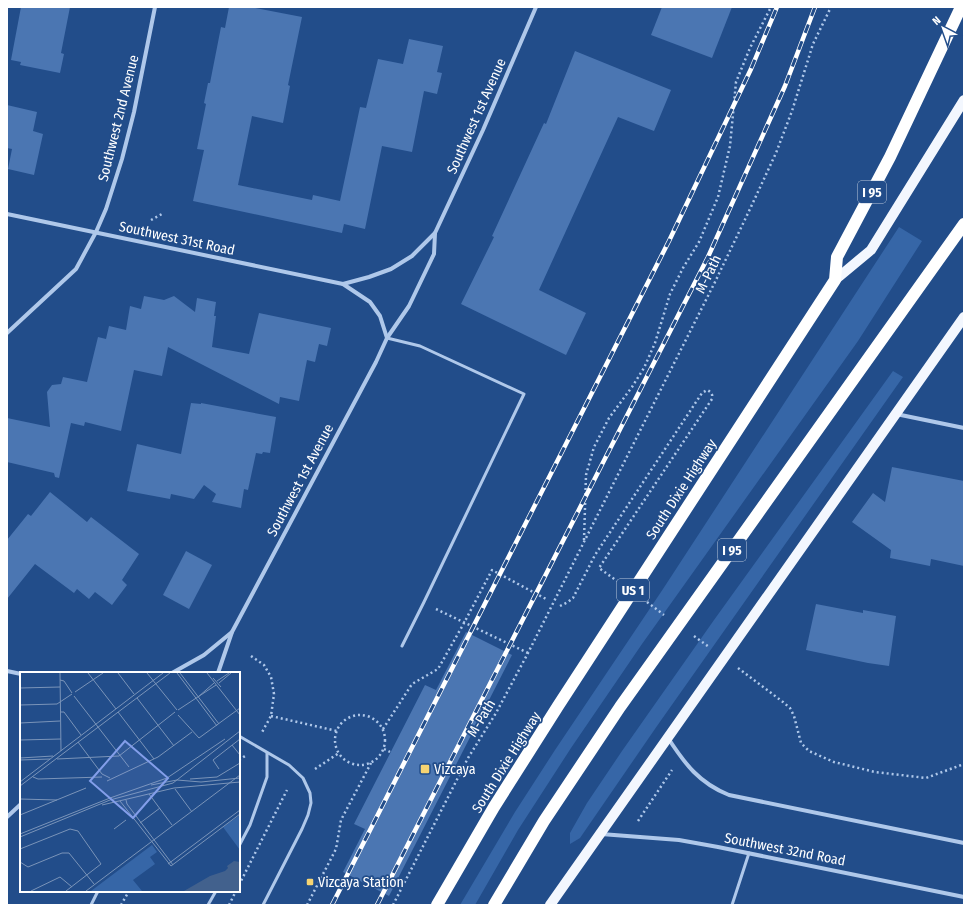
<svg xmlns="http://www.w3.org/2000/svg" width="971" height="912" font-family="'Fira Sans Condensed',sans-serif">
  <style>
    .green { fill: #3666a7 }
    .building { fill: #4b76b2 }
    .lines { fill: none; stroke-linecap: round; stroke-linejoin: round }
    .path { stroke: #afc8ea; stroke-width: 2.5; stroke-dasharray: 2 3; stroke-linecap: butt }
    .lane { stroke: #afc8ea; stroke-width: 3 }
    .street { stroke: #afc8ea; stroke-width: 4 }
    .primary { stroke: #f3f7fe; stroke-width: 10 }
    .highway { stroke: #fff; stroke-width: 12 }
    .rail-casing { stroke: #fff; stroke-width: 4.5 }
    .rail { stroke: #224d8a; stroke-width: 3; stroke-dasharray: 9; stroke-linecap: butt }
    .poi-dot { fill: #f6d472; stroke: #224d8a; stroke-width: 1.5 }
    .labels { text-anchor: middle; stroke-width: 3.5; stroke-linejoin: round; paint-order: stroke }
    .shield { fill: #224d8a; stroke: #bdcadc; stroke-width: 1 }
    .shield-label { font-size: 13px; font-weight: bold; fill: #fff }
    .street-label { font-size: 14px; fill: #fff; stroke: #224d8a }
    .poi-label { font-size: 14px; fill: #fff; stroke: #224d8a; text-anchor: start }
    .inset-road { fill: none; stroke: #7a94b9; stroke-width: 1 }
    .view { fill: #839eea; fill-opacity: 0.15; stroke: #839eea; stroke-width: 2 }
    .inset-edge { fill: none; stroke: #fff; stroke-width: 2 }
  </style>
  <rect width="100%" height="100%" fill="#224d8a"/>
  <g class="green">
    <polygon points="899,227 922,241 858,341 642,644 571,748 518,830 475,905 460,905 515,812 555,750 663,589"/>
    <polygon points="893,371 903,377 657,726 580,838 570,844 570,833 587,803 622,751 714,620"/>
  </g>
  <g class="building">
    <polygon points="21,7 70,7 61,53 64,54 60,73 20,65 21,62 11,60"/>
    <polygon points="229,7 250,7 302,17 288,85 290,86 283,123 252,116 238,185 312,200 313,195 340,201 360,107 366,108 378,59 403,64 409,39 443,46 437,72 442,73 437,94 424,91 412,152 382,146 365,229 344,224 342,233 193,201 204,150 197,149 206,104 204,103 208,83 210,83 221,27 225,28"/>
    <polygon points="662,7 732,7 712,58 651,35"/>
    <polygon points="575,51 671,90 654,131 618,117 539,290 586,313 566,355 461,304 494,237 492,236 544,123 546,124"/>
    <polygon points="7,105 37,112 33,131 43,134 34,175 8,169 12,149 7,148"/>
    <polygon points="144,296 164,300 174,296 195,312 197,298 216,302 214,316 216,316 212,347 249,354 259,313 331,328 327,346 319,344 315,362 307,360 299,401 280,397 279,404 168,347 162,376 134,370 121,431 85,422 84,426 71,423 59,478 55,477 54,473 7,462 7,418 50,427 47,392 52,385 61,384 63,377 87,382 98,337 106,339 109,326 126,330 130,306 141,309"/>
    <polygon points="191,403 201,404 201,403 276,417 270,453 263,452 262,454 256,453 248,490 244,489 241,508 212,502 216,494 204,485 194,499 171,494 170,499 127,491 137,444 181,454"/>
    <polygon points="892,467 964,481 964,566 931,559 930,566 890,558 891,550 852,522 873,493 885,502"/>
    <polygon points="50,492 87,522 91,517 139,554 122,580 127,585 112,605 95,592 89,599 77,589 74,593 35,564 7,599 7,540 28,514 31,516"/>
    <polygon points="186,551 212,565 189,609 163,595"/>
    <polygon points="816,604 863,613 863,610 896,616 889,666 868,663 806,650"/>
    <polygon points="466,632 512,655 389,896 343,872 365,829 354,824 425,685 436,690"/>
  </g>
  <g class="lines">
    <g class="path">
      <polyline points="151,220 162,214"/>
      <polyline points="584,540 586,475 594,447 609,418 632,387 644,368 655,343 670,294 683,268 699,242 718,197 730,146 736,82 750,48 771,7"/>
      <polyline points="647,602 664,615"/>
      <path d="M560,606L568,602L573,598L595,555L702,393L707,390C711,392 713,394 712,399L599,568L617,581"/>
      <polyline points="436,609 528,653"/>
      <polyline points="694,636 709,647"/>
      <polyline points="251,656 264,665 271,677 274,694 271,716 261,734"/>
      <polyline points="738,668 783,702 790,708 794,716 801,743 809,751 834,762 875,772 926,778 964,764"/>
      <circle cx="360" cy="740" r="25"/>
      <polyline points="271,716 337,731"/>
      <polyline points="383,729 412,684 438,669 464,623 492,570 546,599"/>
      <polyline points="384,749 390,752"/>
      <polyline points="239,760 245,756"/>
      <polyline points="315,769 339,753"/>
      <polyline points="638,821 672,770"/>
      <polyline points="239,885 287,790"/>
      <polyline points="121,905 129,891"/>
      <polyline points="229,905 236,891"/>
      <polyline points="307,905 336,849 341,820 371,763"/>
      <polyline points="393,905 468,758 496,713 528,653 715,282 750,209 776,153 792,111 813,44 831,7"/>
    </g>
    <g class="lane">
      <polyline points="387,338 420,346 524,394 424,602 402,646"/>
      <polyline points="239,736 289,765 303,778 310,793 311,803 308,815 302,829 263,905"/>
      <polyline points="239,846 250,825 267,777 267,753"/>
      <polyline points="91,905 98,891"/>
      <polyline points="208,905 216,891"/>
      <polyline points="732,905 749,853"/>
    </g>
    <g class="street">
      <polyline points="7,214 343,284 370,302 380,316 387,338"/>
      <polyline points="343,284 369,277 391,269 412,256 435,233 483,130 536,7"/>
      <polyline points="7,333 76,269 96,232 106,209 122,159 134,112 155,7"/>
      <polyline points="896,414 964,428"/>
      <polyline points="7,671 21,674"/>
      <polyline points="172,673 204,655 232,632"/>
      <polyline points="218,673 232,632 376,362 387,338 409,306 434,254 435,233"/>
      <path d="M668,738C685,764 699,783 729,795L964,843"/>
      <polyline points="7,817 21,804"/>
      <polyline points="601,834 679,840 718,847 964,897"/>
    </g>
    <g class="primary">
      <polyline points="835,280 871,250 964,100"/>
      <polyline points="550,905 964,317"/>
    </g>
    <g class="highway">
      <polyline points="437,905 494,807 558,706 835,280 837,257 890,157 961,7"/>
      <polyline points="494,905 544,821 620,707 964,224"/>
    </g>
    <defs>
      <g id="rail">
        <polyline points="332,905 669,241 751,69 777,7"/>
        <polyline points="377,905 708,257 785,86 815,7"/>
      </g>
    </defs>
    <use href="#rail" class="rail-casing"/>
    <use href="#rail" class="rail"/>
  </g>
  <g class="poi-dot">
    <rect x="420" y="764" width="10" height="10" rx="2"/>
    <rect x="306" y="878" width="8" height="8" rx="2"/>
  </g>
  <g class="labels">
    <g class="shield">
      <rect x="858" y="181" width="28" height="22" rx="3"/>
      <rect x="718" y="539" width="28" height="22" rx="3"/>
      <rect x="617" y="579" width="32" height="22" rx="3"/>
    </g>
    <g class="shield-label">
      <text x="872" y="197">I 95</text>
      <text x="732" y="555">I 95</text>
      <text x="633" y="595">US 1</text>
    </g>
    <g class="street-label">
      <text transform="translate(476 116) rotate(-66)" y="5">Southwest 1st Avenue</text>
      <text transform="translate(118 118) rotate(-76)" y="5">Southwest 2nd Avenue</text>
      <text transform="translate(177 238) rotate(12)" y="5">Southwest 31st Road</text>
      <text transform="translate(708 274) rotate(-64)" y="5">M-Path</text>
      <text transform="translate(300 480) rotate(-62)" y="5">Southwest 1st Avenue</text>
      <text transform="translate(681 489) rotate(-57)" y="5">South Dixie Highway</text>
      <text transform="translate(481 718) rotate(-59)" y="5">M-Path</text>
      <text transform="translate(506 762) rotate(-58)" y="5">South Dixie Highway</text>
      <text transform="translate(785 849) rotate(11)" y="5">Southwest 32nd Road</text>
    </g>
    <g class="poi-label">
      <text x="434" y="774">Vizcaya</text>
      <text x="318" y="887">Vizcaya Station</text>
    </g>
  </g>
  <g transform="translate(20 672)">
    <rect width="220" height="220" fill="#224d8a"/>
    <path d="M220,143V178L203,155ZM132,173L137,180L130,185L135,192L113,208L122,219H71Z" fill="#3666a7"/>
    <path d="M214,189L220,190V219H164L190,204L205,199L208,196L207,194Z" fill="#42618d"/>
    <path class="inset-road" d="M40,1L41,79M68,1L96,37M98,1L114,22M127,1L157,38M157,1L197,54M160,1L199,52M187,1L220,43M193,6L201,15M40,8L44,9L52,21M197,9L209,1M199,11L211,1M0,16L40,15M55,20L83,1M54,24L109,95M178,25L194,11M117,26L154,74M0,33L37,32L52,22M158,38L196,13M40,40H44L61,63M98,40L134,87M158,43L179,66L220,36M0,51L40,49M0,68L41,67M58,70L82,102L90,106M212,73L220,83M0,86L33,84M37,87L99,84L155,40M0,88L30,87M199,97L193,88L220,67M13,105L18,107L82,105M170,107L197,105L220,91M87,109L138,85L172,60M0,110L143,1M131,113L157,108L181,110L220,106M0,114L150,1M155,117L172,140M129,122L152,153M0,127L37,128M106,128L107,132L153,193M100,129L151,194L220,142M82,133L154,116L220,110M0,143L66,116M120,151L140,136M94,157L106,148M0,162L90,126L147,106L205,67M0,165L90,128L153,111L220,59M0,177L50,157L58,159L81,192L46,219M0,190L8,195L42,181H49L74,212M148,192L220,138M11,219L40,205L52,215M66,219L220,103"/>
    <path class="view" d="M105,69L148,106L113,146L70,109Z"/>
    <rect width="220" height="220" class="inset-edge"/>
  </g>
  <rect width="971" height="912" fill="none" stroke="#ffffff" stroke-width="16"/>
  <g transform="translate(943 28) rotate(319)" stroke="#224d8a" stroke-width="3" paint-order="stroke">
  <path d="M0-3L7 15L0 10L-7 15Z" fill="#ffffff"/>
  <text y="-6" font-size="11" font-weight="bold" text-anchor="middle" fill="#ffffff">N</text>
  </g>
</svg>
